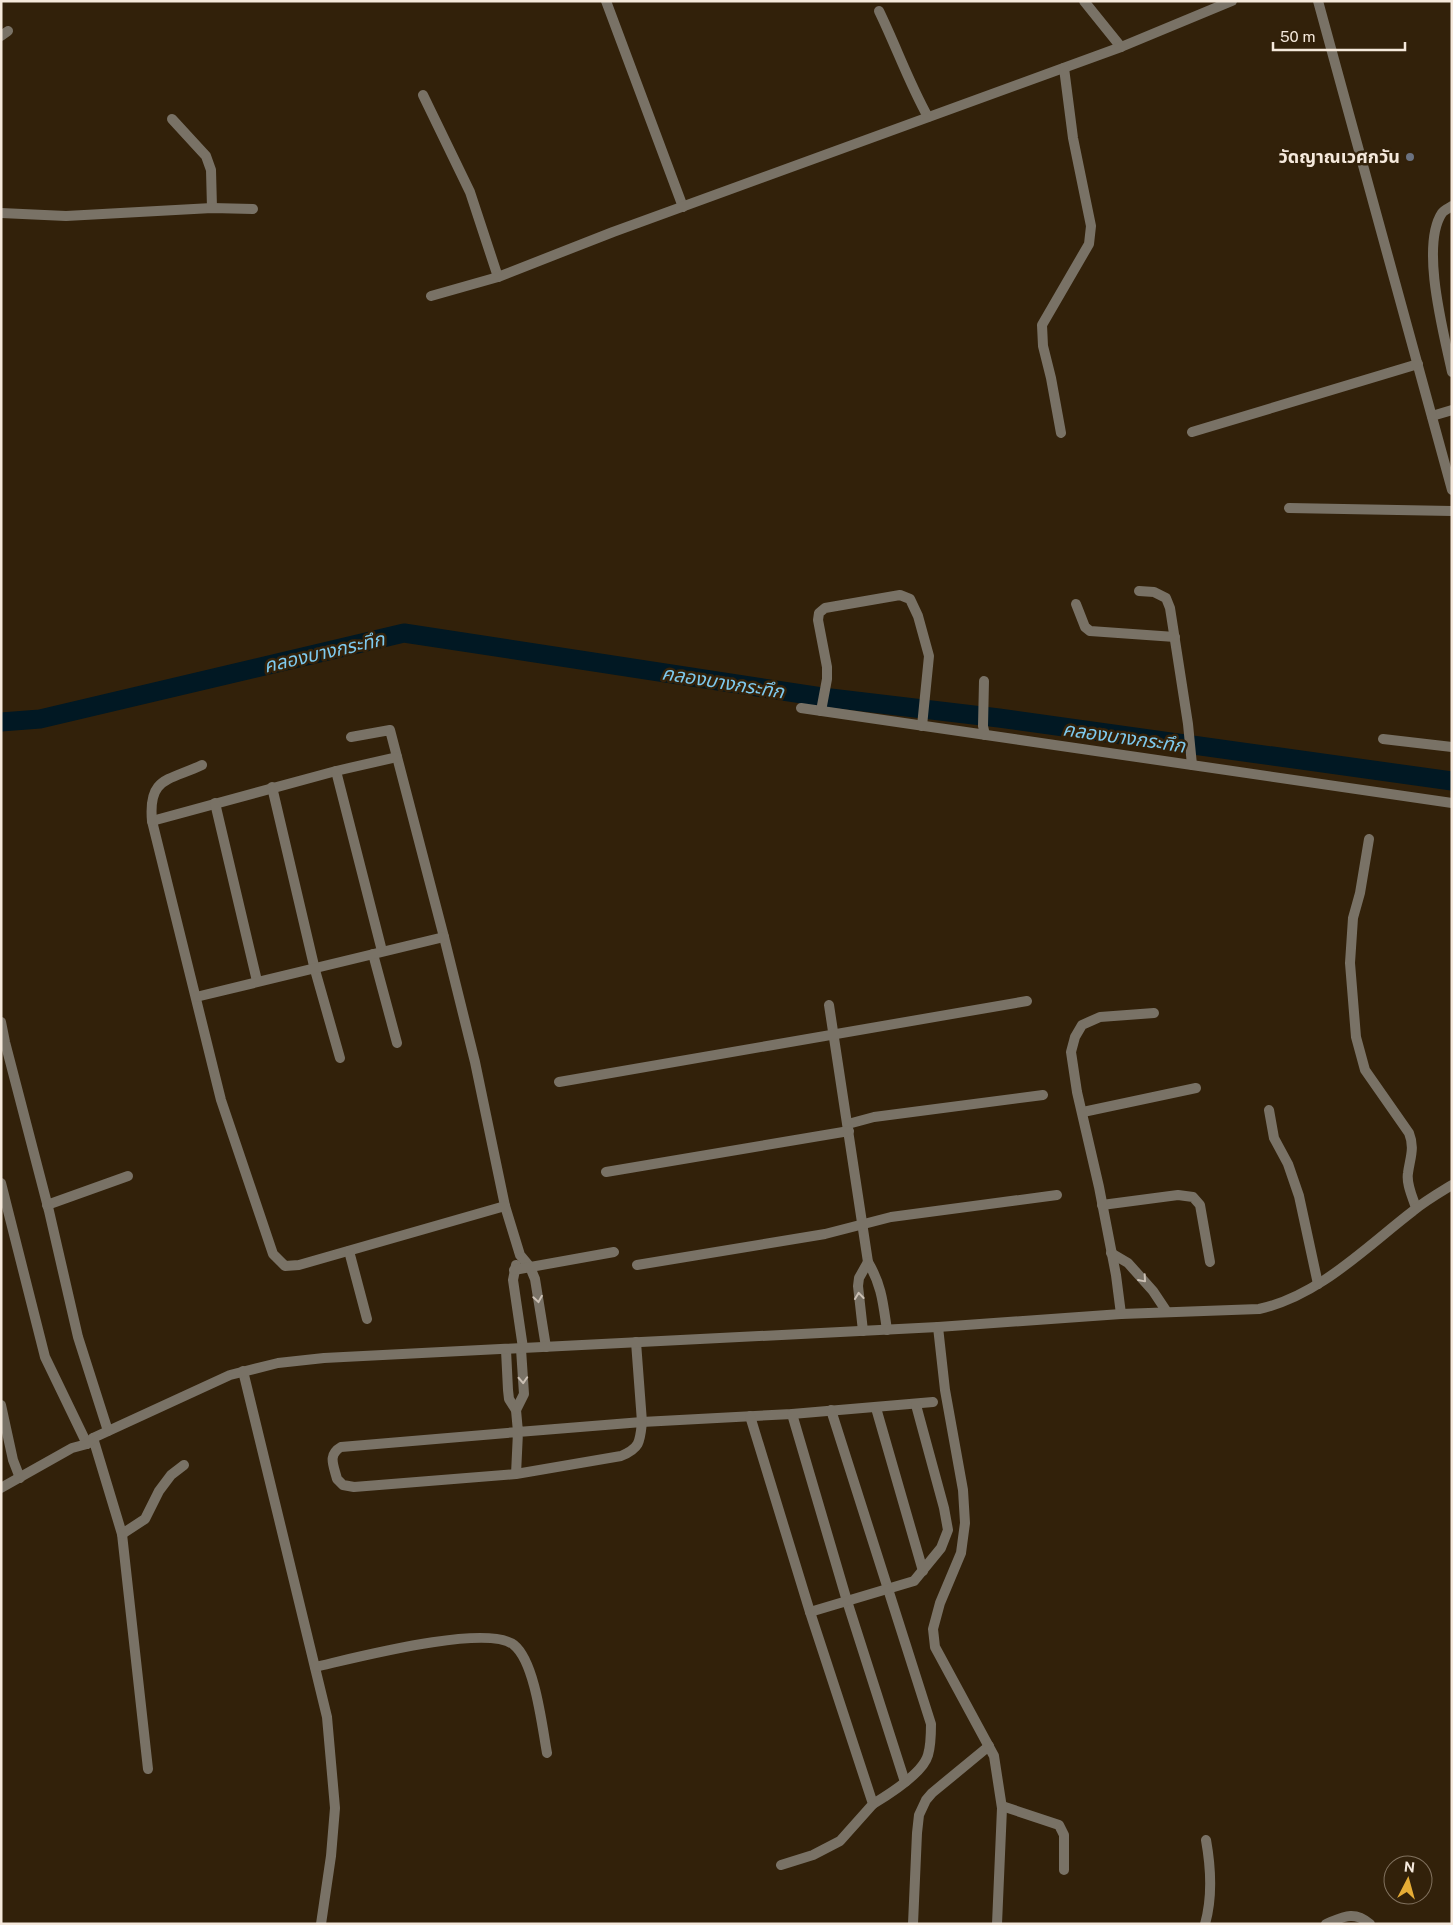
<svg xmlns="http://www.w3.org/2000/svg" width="1453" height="1925" font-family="'Public Sans','Noto Sans Thai',sans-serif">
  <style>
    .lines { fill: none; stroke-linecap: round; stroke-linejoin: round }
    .canal { stroke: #011823; stroke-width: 19 }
    .lane { stroke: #797266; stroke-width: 10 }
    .street { stroke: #797266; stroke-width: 10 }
    .oneway { stroke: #cabfb3 }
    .worship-dot { fill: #6b7280; stroke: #32210a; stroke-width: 2 }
    .labels { text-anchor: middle; stroke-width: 5; stroke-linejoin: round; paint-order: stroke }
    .poi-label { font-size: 18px; font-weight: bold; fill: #f5e9dc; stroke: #32210a; text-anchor: end }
    .water-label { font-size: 19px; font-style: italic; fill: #7ecaef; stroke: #32210a }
  </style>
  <rect width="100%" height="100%" fill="#32210a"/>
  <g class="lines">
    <polyline class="canal" points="1,722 40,719 404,633 822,697 999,718 1452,781"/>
    <g class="lane">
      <polyline points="606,1 683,207"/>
      <path d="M879,11C896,46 909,83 928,117"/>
      <polyline points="1,36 8,31"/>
      <polyline points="423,95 470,192 498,277"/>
      <polyline points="172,119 206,156 211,170 212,208"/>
      <path d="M1452,206C1449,208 1444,210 1442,213C1420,246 1444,334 1452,372"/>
      <polyline points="1,213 66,216 212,208 253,209"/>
      <polyline points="1432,416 1452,410"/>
      <polyline points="1192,432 1418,364"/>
      <polyline points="1289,508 1452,511"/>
      <polyline points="984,681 983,726 985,735"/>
      <polyline points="1383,739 1452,747"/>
      <polyline points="1269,1110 1274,1138 1288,1164 1299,1196 1318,1284"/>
      <polyline points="1,1183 45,1357 87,1444"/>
      <polyline points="636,1342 642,1422 792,1414 933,1402"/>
      <path d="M506,1350L508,1390L509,1399L516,1410L518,1432L642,1422C640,1442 640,1448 621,1456L516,1474L354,1487L343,1485L337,1479C334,1466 327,1455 341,1447L518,1432L516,1474"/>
      <polyline points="1,1405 13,1460 20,1478"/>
      <polyline points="876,1408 923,1571"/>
      <polyline points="516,1410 524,1394 521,1349"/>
      <path d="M831,1410L931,1724C931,1734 931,1745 928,1755C923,1773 888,1795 873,1804"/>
      <polyline points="792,1414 847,1601 905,1782"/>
      <polyline points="750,1416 810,1612 873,1804 840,1841 813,1855 781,1865"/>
      <polyline points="93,1438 122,1534 148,1769"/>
      <polyline points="122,1534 145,1519 159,1491 171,1475 184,1465"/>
      <polyline points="810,1612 914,1581 941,1548 948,1530 944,1508 916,1405"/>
      <polyline points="1002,1806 1059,1825 1064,1835 1064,1870"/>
    </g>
    <g class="street">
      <polyline points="1084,1 1121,47"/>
      <polyline points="1318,1 1452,490"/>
      <polyline points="431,296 498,277 613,232 1121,47 1232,1"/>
      <polyline points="1061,433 1051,378 1043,346 1042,325 1089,244 1091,226 1073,138 1064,68"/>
      <polyline points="1139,591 1154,592 1166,598 1170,608 1188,724 1192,765"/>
      <polyline points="1076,604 1085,627 1090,631 1175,637"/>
      <polyline points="801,708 1452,803"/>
      <polyline points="821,711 827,679 827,667 818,620 819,613 825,608 900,595 910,599 918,616 929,656 922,726"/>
      <polyline points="351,737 390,730 444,937 475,1062 505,1206 520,1255 530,1267 535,1279 546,1347"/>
      <polyline points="397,757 336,771 152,821 221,1100 273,1254 285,1266 299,1265 505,1206"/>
      <polyline points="336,771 382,951"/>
      <polyline points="272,787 315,970 340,1058"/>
      <polyline points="215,803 257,981"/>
      <path d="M152,821C148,777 168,781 202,765"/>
      <path d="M1369,839L1360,893L1353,918L1350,963L1356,1037L1365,1070L1409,1133C1415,1148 1410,1158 1408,1173C1406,1184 1413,1198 1416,1208"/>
      <polyline points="373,954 397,1043"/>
      <polyline points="196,997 444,937"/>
      <path d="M829,1005L868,1262C882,1286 883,1303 887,1330"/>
      <polyline points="1,1022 5,1042 49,1211 78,1337 108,1431"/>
      <polyline points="559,1082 1027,1001"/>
      <polyline points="1083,1112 1196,1088"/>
      <polyline points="848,1124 874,1117 1043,1095"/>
      <polyline points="606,1172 849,1131"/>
      <polyline points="47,1205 128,1176"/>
      <polyline points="1102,1205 1178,1195 1193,1197 1200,1205 1210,1262"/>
      <polyline points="349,1251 367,1319"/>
      <polyline points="1111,1253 1128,1263 1153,1291 1167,1312"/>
      <polyline points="516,1265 513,1280 523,1348"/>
      <polyline points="637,1265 825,1234 891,1217 1057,1195"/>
      <polyline points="514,1270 614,1252"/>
      <polyline points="1121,1314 1116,1275 1099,1187 1077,1092 1071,1052 1075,1037 1082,1025 1100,1017 1154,1013"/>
      <polyline points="938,1327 945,1390 963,1490 965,1523 961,1553 940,1603 933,1629 935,1647 994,1756 1002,1808 997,1924"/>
      <polyline points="863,1331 858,1286 859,1278 868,1262"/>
      <polyline points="243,1371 327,1717 335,1808 331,1856 321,1924"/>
      <path d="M1,1488L72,1448L87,1444L93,1438L230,1375L278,1363L324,1358L938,1327L1121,1314L1259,1309C1319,1296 1366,1247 1413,1211C1425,1201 1439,1193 1452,1185"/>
      <path d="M315,1667C351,1659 486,1623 514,1645C535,1662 542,1726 547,1753"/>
      <polyline points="913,1924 917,1833 919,1815 926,1800 932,1793 989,1746"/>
      <path d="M1205,1924C1213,1896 1211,1868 1206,1840"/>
      <path d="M1326,1924C1343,1917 1354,1910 1370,1924"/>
    </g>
  </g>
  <defs><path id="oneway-chevron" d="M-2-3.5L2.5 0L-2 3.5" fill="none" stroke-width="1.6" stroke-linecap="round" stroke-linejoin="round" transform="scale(1.25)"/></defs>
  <g class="oneway">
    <use href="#oneway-chevron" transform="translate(1143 1279) rotate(49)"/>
    <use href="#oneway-chevron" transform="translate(859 1296) rotate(-96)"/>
    <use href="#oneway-chevron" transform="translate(538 1299) rotate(81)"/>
    <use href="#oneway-chevron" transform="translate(523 1380) rotate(87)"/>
  </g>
  <circle class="worship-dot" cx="1410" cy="157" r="5"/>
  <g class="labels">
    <g class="poi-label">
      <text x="1400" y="163">วัดญาณเวศกวัน</text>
    </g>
    <g class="water-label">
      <text transform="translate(324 652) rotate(-13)" y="7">คลองบางกระทึก</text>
      <text transform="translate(723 682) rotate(9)" y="7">คลองบางกระทึก</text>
      <text transform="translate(1124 737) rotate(8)" y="7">คลองบางกระทึก</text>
    </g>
  </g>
  <rect width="1453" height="1925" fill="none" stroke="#f5e9dc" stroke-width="5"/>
  <g transform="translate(1408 1880) rotate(6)"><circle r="24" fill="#32210a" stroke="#80715e"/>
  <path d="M0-4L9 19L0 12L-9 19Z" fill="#e6ad36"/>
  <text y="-8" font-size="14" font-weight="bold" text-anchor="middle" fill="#f5e9dc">N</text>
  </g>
  <path d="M1273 42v8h132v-8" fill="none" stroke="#f5e9dc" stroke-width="2.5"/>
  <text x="1280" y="42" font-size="15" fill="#f5e9dc" stroke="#32210a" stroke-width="4" paint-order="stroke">50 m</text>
</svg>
